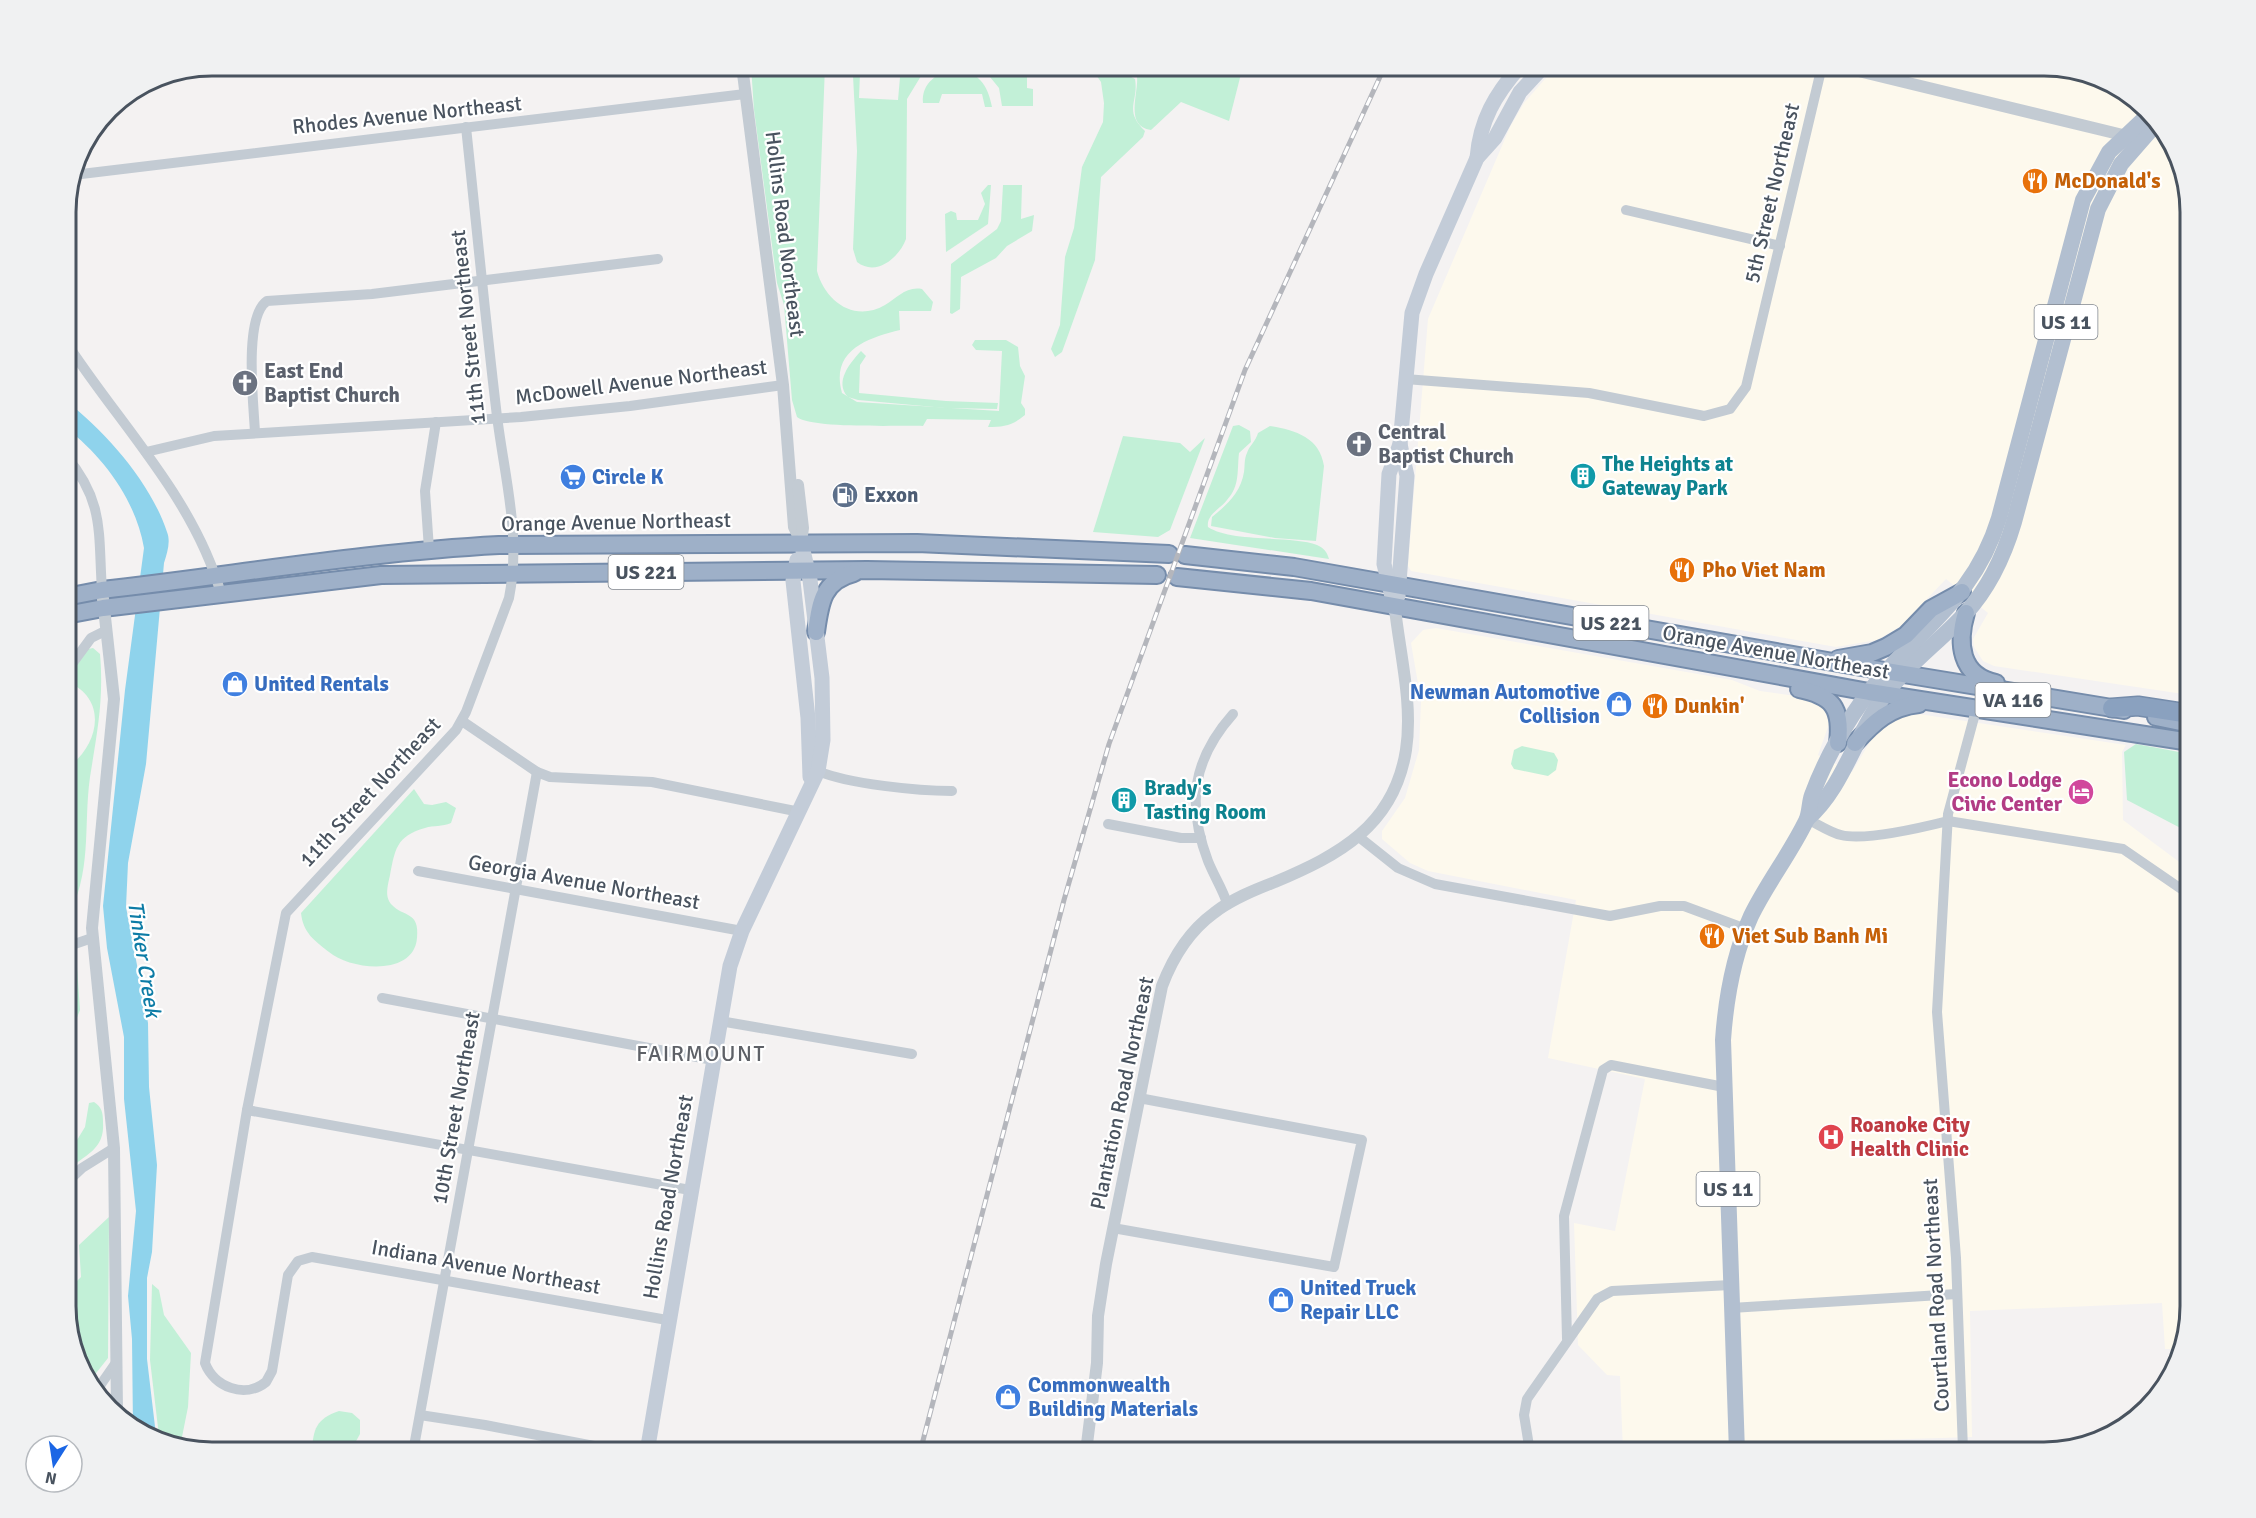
<svg xmlns="http://www.w3.org/2000/svg" width="2256" height="1518" font-family="Signika,sans-serif">
  <style>
    .commercial { fill: #fdf9ed }
    .green { fill: #c2f0d7 }
    .water { fill: #8fd3ec }
    .lines { fill: none; stroke-linecap: round; stroke-linejoin: round }
    .trunk-casing { stroke: #758cab; stroke-width: 20 }
    .motorway-casing { stroke: #758cab; stroke-width: 21 }
    .minor { stroke: #c3cbd3; stroke-width: 10 }
    .tertiary { stroke: #c3cbd3; stroke-width: 12 }
    .secondary { stroke: #c3ccd8; stroke-width: 15 }
    .primary { stroke: #b2bfd0; stroke-width: 16 }
    .trunk { stroke: #9eb0c8; stroke-width: 16 }
    .motorway { stroke: #8aa1bf; stroke-width: 18 }
    .rail-casing { stroke: #b4b6bc; stroke-width: 5 }
    .rail { stroke: #fff; stroke-width: 3; stroke-dasharray: 9; stroke-linecap: butt }
    .labels { text-anchor: middle; stroke-width: 4.5; stroke-linejoin: round; paint-order: stroke }
    .shield { fill: #fff; stroke: #80878f; stroke-width: 1.5 }
    .shield-label { font-size: 20px; font-weight: bold; fill: #49535f }
    .street-label { font-size: 21px; fill: #49535f; stroke: #fff }
    .food-label { font-size: 21px; font-weight: bold; fill: #c56008; stroke: #fff; text-anchor: start }
    .worship-label { font-size: 21px; font-weight: bold; fill: #5b616d; stroke: #fff; text-anchor: start }
    .culture-label { font-size: 21px; font-weight: bold; fill: #0d838f; stroke: #fff; text-anchor: start }
    .shop-label { font-size: 21px; font-weight: bold; fill: #366cbe; stroke: #fff; text-anchor: start }
    .service-label { font-size: 21px; font-weight: bold; fill: #4e5e75; stroke: #fff; text-anchor: start }
    .hotel-label { font-size: 21px; font-weight: bold; fill: #b23c85; stroke: #fff; text-anchor: end }
    .health-label { font-size: 21px; font-weight: bold; fill: #be3a42; stroke: #fff; text-anchor: start }
    .water-label { font-size: 22px; font-style: italic; fill: #0d7ca6; stroke: #fff }
    .neighbourhood-label { font-size: 22px; letter-spacing: 1.5px; fill: #5e6167; stroke: #fff }
    .rim { fill: none; stroke: #49535f; stroke-width: 3 }
  </style>
  <rect width="100%" height="100%" fill="#f4f2f2"/>
  <g class="commercial">
    <polygon points="1561,66 2043,66 2125,91 2175,148 2190,213 2190,695 1994,666 1983,661 1974,647 1973,639 1988,613 1946,579 1901,626 1877,640 1836,647 1411,571 1408,566 1428,319 1510,127 1524,103 1545,79"/>
    <polygon points="1436,628 1732,680 1760,691 1810,698 1824,708 1829,724 1818,755 1852,772 1877,730 1898,717 1912,713 2126,745 2122,752 2123,820 2190,870 2190,1305 2177,1349 2165,1349 2162,1303 1970,1311 1972,1437 1814,1442 1814,1452 1623,1452 1620,1376 1607,1375 1578,1345 1574,1223 1615,1231 1645,1079 1548,1058 1576,900 1428,871 1410,863 1382,839 1382,831 1405,798 1419,750 1421,701 1411,643 1423,630"/>
  </g>
  <g class="green">
    <path d="M751,66H825L817,271C825,301 854,323 885,305C897,298 906,286 922,289L933,302L931,311H899L900,330C868,338 830,350 842,393L857,402L999,411L1002,351L976,350L972,345L975,340H1006L1018,347L1020,366L1025,376L1021,403L1025,409V415C1013,425 1004,427 988,427L991,420L927,419L923,426C899,425 812,429 797,417L792,400L784,305L777,283L754,110Z"/>
    <path d="M901,66H932L921,76L907,99L906,239C899,258 876,277 857,262L853,249L857,151L853,76L854,71L860,73L859,98L898,100Z"/>
    <polygon points="981,66 1027,66 1027,88 1033,89 1033,106 1002,106 999,88"/>
    <path d="M1090,66H1110L1135,79C1139,102 1123,110 1145,131L1143,137L1101,177L1095,260L1062,352L1055,357L1051,349L1060,325L1065,257L1074,228L1082,167L1103,122L1104,103L1101,82Z"/>
    <path d="M1172,66H1243L1229,121L1181,102L1151,130C1124,126 1139,93 1137,76L1139,73L1154,74Z"/>
    <path d="M955,69C978,71 988,85 992,107H985L982,94H942L939,103H923C921,83 938,72 955,69Z"/>
    <polygon points="988,185 991,185 988,224 946,252 945,214 951,211 956,213 957,220 978,220 985,204 981,193"/>
    <polygon points="1003,185 1022,185 1021,219 1034,215 1032,231 1007,246 996,258 961,277 960,309 952,314 950,313 951,264 997,229 1001,221"/>
    <path d="M861,351L866,356L860,365L859,393L946,401L998,403L997,409L945,408L858,400L848,397C834,382 850,363 861,351Z"/>
    <path d="M1239,425L1250,431L1251,442L1239,453C1237,471 1240,486 1227,500C1220,509 1206,515 1208,527C1232,543 1291,535 1317,545C1324,548 1327,552 1329,559L1190,538L1233,426Z"/>
    <path d="M1270,426C1296,430 1320,438 1324,466L1316,541L1275,538L1211,526L1212,517C1227,505 1241,492 1244,472C1245,466 1244,459 1247,453C1249,446 1256,441 1258,433Z"/>
    <polygon points="1123,436 1180,443 1190,452 1205,438 1170,530 1158,537 1093,532"/>
    <path d="M93,648L100,654C104,700 97,733 90,777C83,828 93,873 66,920V769C99,746 109,700 68,682V677L88,649Z"/>
    <polygon points="2136,744 2190,754 2190,833 2127,800 2124,752"/>
    <polygon points="1522,746 1554,753 1558,760 1556,770 1548,776 1514,769 1511,764 1514,750"/>
    <path d="M414,789L424,804L432,805L446,802L456,808L451,823C442,827 434,825 425,828C396,836 395,850 390,875C388,885 384,897 392,905C403,917 420,911 417,938C414,977 350,970 329,952C315,941 303,933 301,913Z"/>
    <polygon points="66,963 77,967 80,1010 76,1020 66,1022"/>
    <path d="M94,1102C102,1107 103,1113 103,1122C105,1151 84,1154 66,1172V1158L85,1127L89,1103Z"/>
    <polygon points="109,1217 108,1358 89,1382 66,1314 66,1292 81,1277 79,1245"/>
    <polygon points="152,1284 159,1290 164,1315 191,1353 188,1407 181,1442 159,1436 150,1360"/>
    <path d="M339,1411L352,1413L360,1420V1434L350,1452H312C313,1429 316,1419 339,1411Z"/>
  </g>
  <path class="water" d="M66,401C106,432 151,483 167,532C171,542 167,553 164,563L146,764L128,863L126,907L148,1023L149,1087L157,1165L152,1252L147,1278V1359L156,1435L133,1428L132,1339L128,1296L136,1211L124,1099V1037L107,948L103,906L125,690L144,548C136,501 104,457 66,428Z"/>
  <g class="lines">
    <defs>
      <g id="trunk">
        <polyline points="1185,555 1294,567 1867,668 2124,710"/>
        <polyline points="1177,577 1311,591 1869,692 2190,742"/>
        <path d="M66,597L102,590C234,575 366,552 499,545L917,543L1169,554"/>
        <path d="M1966,613C1957,643 1960,676 1996,683"/>
        <polyline points="66,615 103,608 381,575 867,570 1157,575"/>
        <path d="M816,632C820,604 822,581 854,573"/>
        <polyline points="1838,659 1872,653 1886,647 1906,635 1931,609 1962,592"/>
        <path d="M1799,689C1833,696 1842,708 1838,743"/>
        <polyline points="2156,717 2190,724"/>
        <path d="M1855,743C1874,722 1890,707 1919,704"/>
      </g>
      <polyline id="motorway" points="2112,708 2138,706 2190,714"/>
    </defs>
    <use href="#trunk" class="trunk-casing"/>
    <use href="#motorway" class="motorway-casing"/>
    <g class="minor">
      <path d="M466,127C476,221 485,315 496,408C503,472 522,533 509,598L466,712L456,730L286,913L247,1110L205,1363C214,1387 245,1399 266,1382L272,1371L288,1275L298,1261L312,1257L667,1320"/>
      <polyline points="73,175 745,94"/>
      <polyline points="1626,210 1780,246"/>
      <path d="M66,342C119,424 194,498 221,594"/>
      <polyline points="1405,379 1589,393 1704,416 1730,409 1746,387 1822,66"/>
      <path d="M255,433C254,407 243,317 267,301L372,294L658,259"/>
      <polyline points="146,452 214,436 521,417 630,406 783,385"/>
      <path d="M66,456C105,502 98,534 102,590"/>
      <polyline points="429,549 425,491 436,422"/>
      <polyline points="66,672 91,638 105,631"/>
      <polyline points="462,721 537,772 550,777 652,782 800,812"/>
      <path d="M818,771C848,784 919,791 952,791"/>
      <path d="M1807,819C1818,824 1829,832 1841,835C1864,841 1924,827 1948,821L2123,849L2190,895"/>
      <polyline points="1108,824 1181,838 1201,838"/>
      <polyline points="1359,837 1398,868 1435,884 1610,916 1660,906 1684,906 1746,929"/>
      <polyline points="418,871 742,931"/>
      <path d="M1227,903C1222,888 1214,876 1208,861C1186,803 1193,759 1233,714"/>
      <polyline points="66,947 92,938"/>
      <polyline points="382,998 713,1060"/>
      <polyline points="720,1021 912,1054"/>
      <polyline points="247,1110 690,1190"/>
      <polyline points="66,1183 82,1168 114,1148"/>
      <polyline points="1113,1228 1334,1267 1362,1140 1139,1098"/>
      <polyline points="1731,1308 1957,1294"/>
      <polyline points="1567,1339 1564,1216 1603,1070 1611,1065 1724,1087"/>
      <polyline points="97,1390 115,1364"/>
      <polyline points="420,1415 485,1425 625,1452"/>
      <polyline points="1963,1450 1956,1258 1937,1012 1948,814 1976,710"/>
      <polyline points="413,1452 537,772"/>
      <polyline points="1530,1452 1524,1415 1527,1399 1597,1299 1612,1291 1731,1285"/>
      <polyline points="1788,1452 1946,1448 1967,1452"/>
    </g>
    <g class="tertiary">
      <polyline points="742,66 783,385 794,527 801,542"/>
      <polyline points="1838,66 2131,137"/>
      <polyline points="798,485 803,528 801,542"/>
      <polyline points="102,590 114,699 92,928 114,1148 117,1412"/>
      <path d="M1086,1452L1097,1363L1098,1316L1106,1264L1162,986C1173,957 1188,932 1214,913C1232,899 1254,890 1275,882C1339,855 1394,826 1406,750C1413,704 1400,654 1395,609"/>
    </g>
    <g class="secondary">
      <path d="M1477,158C1480,120 1495,95 1520,66"/>
      <polyline points="797,560 793,581 808,718 810,777"/>
      <polyline points="1398,596 1407,476 1400,444"/>
      <polyline points="1395,609 1384,564 1389,474 1400,444 1412,313 1426,274 1477,158 1495,138 1520,92 1544,66"/>
      <polyline points="647,1452 730,966 742,931 818,771 823,740 822,678 810,580 801,542"/>
    </g>
    <g class="primary">
      <path d="M1807,819C1843,788 1856,734 1884,696C1907,665 1939,642 1965,614C1989,588 2004,556 2014,522L2098,209L2121,164L2155,125"/>
      <path d="M1737,1452L1723,1040C1726,997 1733,956 1751,916C1767,883 1790,854 1806,821C1810,813 1809,803 1812,795C1824,762 1848,718 1870,691C1919,628 1974,600 1999,518L2083,200L2109,152L2147,116"/>
    </g>
    <use href="#trunk" class="trunk"/>
    <use href="#motorway" class="motorway"/>
    <defs>
      <polyline id="rail" points="920,1452 1064,900 1109,744 1245,370 1385,66"/>
    </defs>
    <use href="#rail" class="rail-casing"/>
    <use href="#rail" class="rail"/>
  </g>
  <defs>
    <symbol id="restaurant-disc" viewBox="-11 -11 22 22"><circle r="9.5" fill="#e8710a" stroke="#fff"/><path d="M-5-6h1v4h1v-4h1v4h1v-4h1v5L-1.5 .5V6h-2V.5L-5-1ZM5-6V6H3V1.5H1.5Q1.5-4 5-6Z" fill="#fff"/></symbol>
    <symbol id="church-disc" viewBox="-11 -11 22 22"><circle r="9.5" fill="#6b7280" stroke="#fff"/><path d="M-1.2-6h2.4v3.5h3.3v2.4h-3.3V6h-2.4V-.1h-3.3v-2.4h3.3Z" fill="#fff"/></symbol>
    <symbol id="building-disc" viewBox="-11 -11 22 22"><circle r="9.5" fill="#0f9aa8" stroke="#fff"/><path d="M-4-6H4V6H1V3H-1V6H-4ZM-2.5-4.3h1.7v1.8h-1.7ZM.8-4.3h1.7v1.8H.8ZM-2.5-1h1.7V.8h-1.7ZM.8-1h1.7V.8H.8Z" fill="#fff"/></symbol>
    <symbol id="supermarket-disc" viewBox="-11 -11 22 22"><circle r="9.5" fill="#3f7fe0" stroke="#fff"/><path d="M-6-5.5h2.5l.6 2H6L4.5 2H-2.5L-4.4-4H-6ZM-1.5 3.2a1.3 1.3 0 1 0 .1 0ZM3 3.2a1.3 1.3 0 1 0 .1 0Z" fill="#fff"/></symbol>
    <symbol id="fuel-disc" viewBox="-11 -11 22 22"><circle r="9.5" fill="#5c6f8a" stroke="#fff"/><path d="M-5.5-6h7V0h2V4h1.3V-2.5L3-4.5l.8-.8L6-3V5H2.5V1h-1V6h-7ZM-4.2-4.7v3.2H.2V-4.7Z" fill="#fff"/></symbol>
    <symbol id="shop-disc" viewBox="-11 -11 22 22"><circle r="9.5" fill="#3f7fe0" stroke="#fff"/><path d="M-5-2.5h2.3a2.7 3.5 0 0 1 5.4 0H5L5.5 6h-11ZM-1.5-2.5h3a1.5 2.3 0 0 0-3 0Z" fill="#fff"/></symbol>
    <symbol id="hotel-disc" viewBox="-11 -11 22 22"><circle r="9.5" fill="#d1479c" stroke="#fff"/><path d="M-6-4.5h1.5V1H6V5H4.5V3h-9V5H-6ZM-4 0a1.8 1.8 0 1 1 3.6 0ZM.5 0V-2.5h3Q6-2.5 6 0Z" fill="#fff"/></symbol>
    <symbol id="hospital-disc" viewBox="-11 -11 22 22"><circle r="9.5" fill="#e0444e" stroke="#fff"/><path d="M-5-5h3v3.5h4V-5h3V5h-3V1.5h-4V5h-3Z" fill="#fff"/></symbol>
  </defs>
  <g fill-rule="evenodd">
    <use href="#restaurant-disc" x="2020" y="166" width="30" height="30"/>
    <use href="#church-disc" x="230" y="368" width="30" height="30"/>
    <use href="#church-disc" x="1344" y="429" width="30" height="30"/>
    <use href="#building-disc" x="1568" y="461" width="30" height="30"/>
    <use href="#supermarket-disc" x="558" y="462" width="30" height="30"/>
    <use href="#fuel-disc" x="830" y="480" width="30" height="30"/>
    <use href="#restaurant-disc" x="1667" y="555" width="30" height="30"/>
    <use href="#shop-disc" x="220" y="669" width="30" height="30"/>
    <use href="#shop-disc" x="1604" y="689" width="30" height="30"/>
    <use href="#restaurant-disc" x="1640" y="691" width="30" height="30"/>
    <use href="#hotel-disc" x="2066" y="777" width="30" height="30"/>
    <use href="#building-disc" x="1109" y="785" width="30" height="30"/>
    <use href="#restaurant-disc" x="1697" y="921" width="30" height="30"/>
    <use href="#hospital-disc" x="1816" y="1122" width="30" height="30"/>
    <use href="#shop-disc" x="1266" y="1285" width="30" height="30"/>
    <use href="#shop-disc" x="993" y="1382" width="30" height="30"/>
  </g>
  <g class="labels">
    <g class="shield">
      <rect x="2034.5" y="305" width="63" height="34" rx="4.5"/>
      <rect x="608.5" y="555" width="75" height="34" rx="4.5"/>
      <rect x="1573.5" y="606" width="75" height="34" rx="4.5"/>
      <rect x="1975.5" y="683" width="75" height="34" rx="4.5"/>
      <rect x="1696.5" y="1172" width="63" height="34" rx="4.5"/>
    </g>
    <g class="shield-label">
      <text x="2066" y="329">US 11</text>
      <text x="646" y="579">US 221</text>
      <text x="1611" y="630">US 221</text>
      <text x="2013" y="707">VA 116</text>
      <text x="1728" y="1196">US 11</text>
    </g>
    <g class="street-label">
      <text transform="translate(407 115) rotate(-6)" y="7">Rhodes Avenue Northeast</text>
      <text transform="translate(1772 193) rotate(-77)" y="7">5th Street Northeast</text>
      <text transform="translate(785 234) rotate(83)" y="7">Hollins Road Northeast</text>
      <text transform="translate(468 327) rotate(-96)" y="7">11th Street Northeast</text>
      <text transform="translate(641 382) rotate(-7)" y="7">McDowell Avenue Northeast</text>
      <text transform="translate(616 522) rotate(-1)" y="7">Orange Avenue Northeast</text>
      <text transform="translate(1776 652) rotate(10)" y="7">Orange Avenue Northeast</text>
      <text transform="translate(370 792) rotate(-47)" y="7">11th Street Northeast</text>
      <text transform="translate(584 882) rotate(10)" y="7">Georgia Avenue Northeast</text>
      <text transform="translate(1122 1093) rotate(-78)" y="7">Plantation Road Northeast</text>
      <text transform="translate(456 1108) rotate(-80)" y="7">10th Street Northeast</text>
      <text transform="translate(668 1197) rotate(-80)" y="7">Hollins Road Northeast</text>
      <text transform="translate(486 1267) rotate(10)" y="7">Indiana Avenue Northeast</text>
      <text transform="translate(1936 1295) rotate(-93)" y="7">Courtland Road Northeast</text>
    </g>
    <g class="food-label">
      <text x="2054" y="188">McDonald's</text>
      <text x="1702" y="577">Pho Viet Nam</text>
      <text x="1674" y="713">Dunkin'</text>
      <text x="1732" y="943">Viet Sub Banh Mi</text>
    </g>
    <g class="worship-label">
      <text x="264" y="378">East End<tspan x="264" dy="24">Baptist Church</tspan></text>
      <text x="1378" y="439">Central<tspan x="1378" dy="24">Baptist Church</tspan></text>
    </g>
    <g class="culture-label">
      <text x="1602" y="471">The Heights at<tspan x="1602" dy="24">Gateway Park</tspan></text>
      <text x="1144" y="795">Brady's<tspan x="1144" dy="24">Tasting Room</tspan></text>
    </g>
    <g class="shop-label">
      <text x="592" y="484">Circle K</text>
      <text x="254" y="691">United Rentals</text>
      <text x="1600" y="699" text-anchor="end">Newman Automotive<tspan x="1600" dy="24">Collision</tspan></text>
      <text x="1300" y="1295">United Truck<tspan x="1300" dy="24">Repair LLC</tspan></text>
      <text x="1028" y="1392">Commonwealth<tspan x="1028" dy="24">Building Materials</tspan></text>
    </g>
    <g class="service-label">
      <text x="864" y="502">Exxon</text>
    </g>
    <g class="hotel-label">
      <text x="2062" y="787">Econo Lodge<tspan x="2062" dy="24">Civic Center</tspan></text>
    </g>
    <g class="health-label">
      <text x="1850" y="1132">Roanoke City<tspan x="1850" dy="24">Health Clinic</tspan></text>
    </g>
    <g class="water-label">
      <text transform="translate(145 959) rotate(81)" y="8">Tinker Creek</text>
    </g>
    <g class="neighbourhood-label">
      <text x="701" y="1061">FAIRMOUNT</text>
    </g>
  </g>
  <path d="M0 0H2256V1518H0ZM212 76H2044A136 136 0 0 1 2180 212V1306A136 136 0 0 1 2044 1442H212A136 136 0 0 1 76 1306V212A136 136 0 0 1 212 76Z" fill="#f0f1f2" fill-rule="evenodd"/>
  <path class="rim" d="M212 76H2044A136 136 0 0 1 2180 212V1306A136 136 0 0 1 2044 1442H212A136 136 0 0 1 76 1306V212A136 136 0 0 1 212 76Z"/>
  <g transform="translate(54 1464) rotate(192)"><circle r="28" fill="#ffffff" stroke="#b6babf" stroke-width="1.5"/>
  <path d="M0-4.5L10 22L0 15L-10 22Z" fill="#1b66e5"/>
  <text y="-9" font-size="16" font-weight="bold" text-anchor="middle" fill="#49535f">N</text>
  </g>
</svg>
